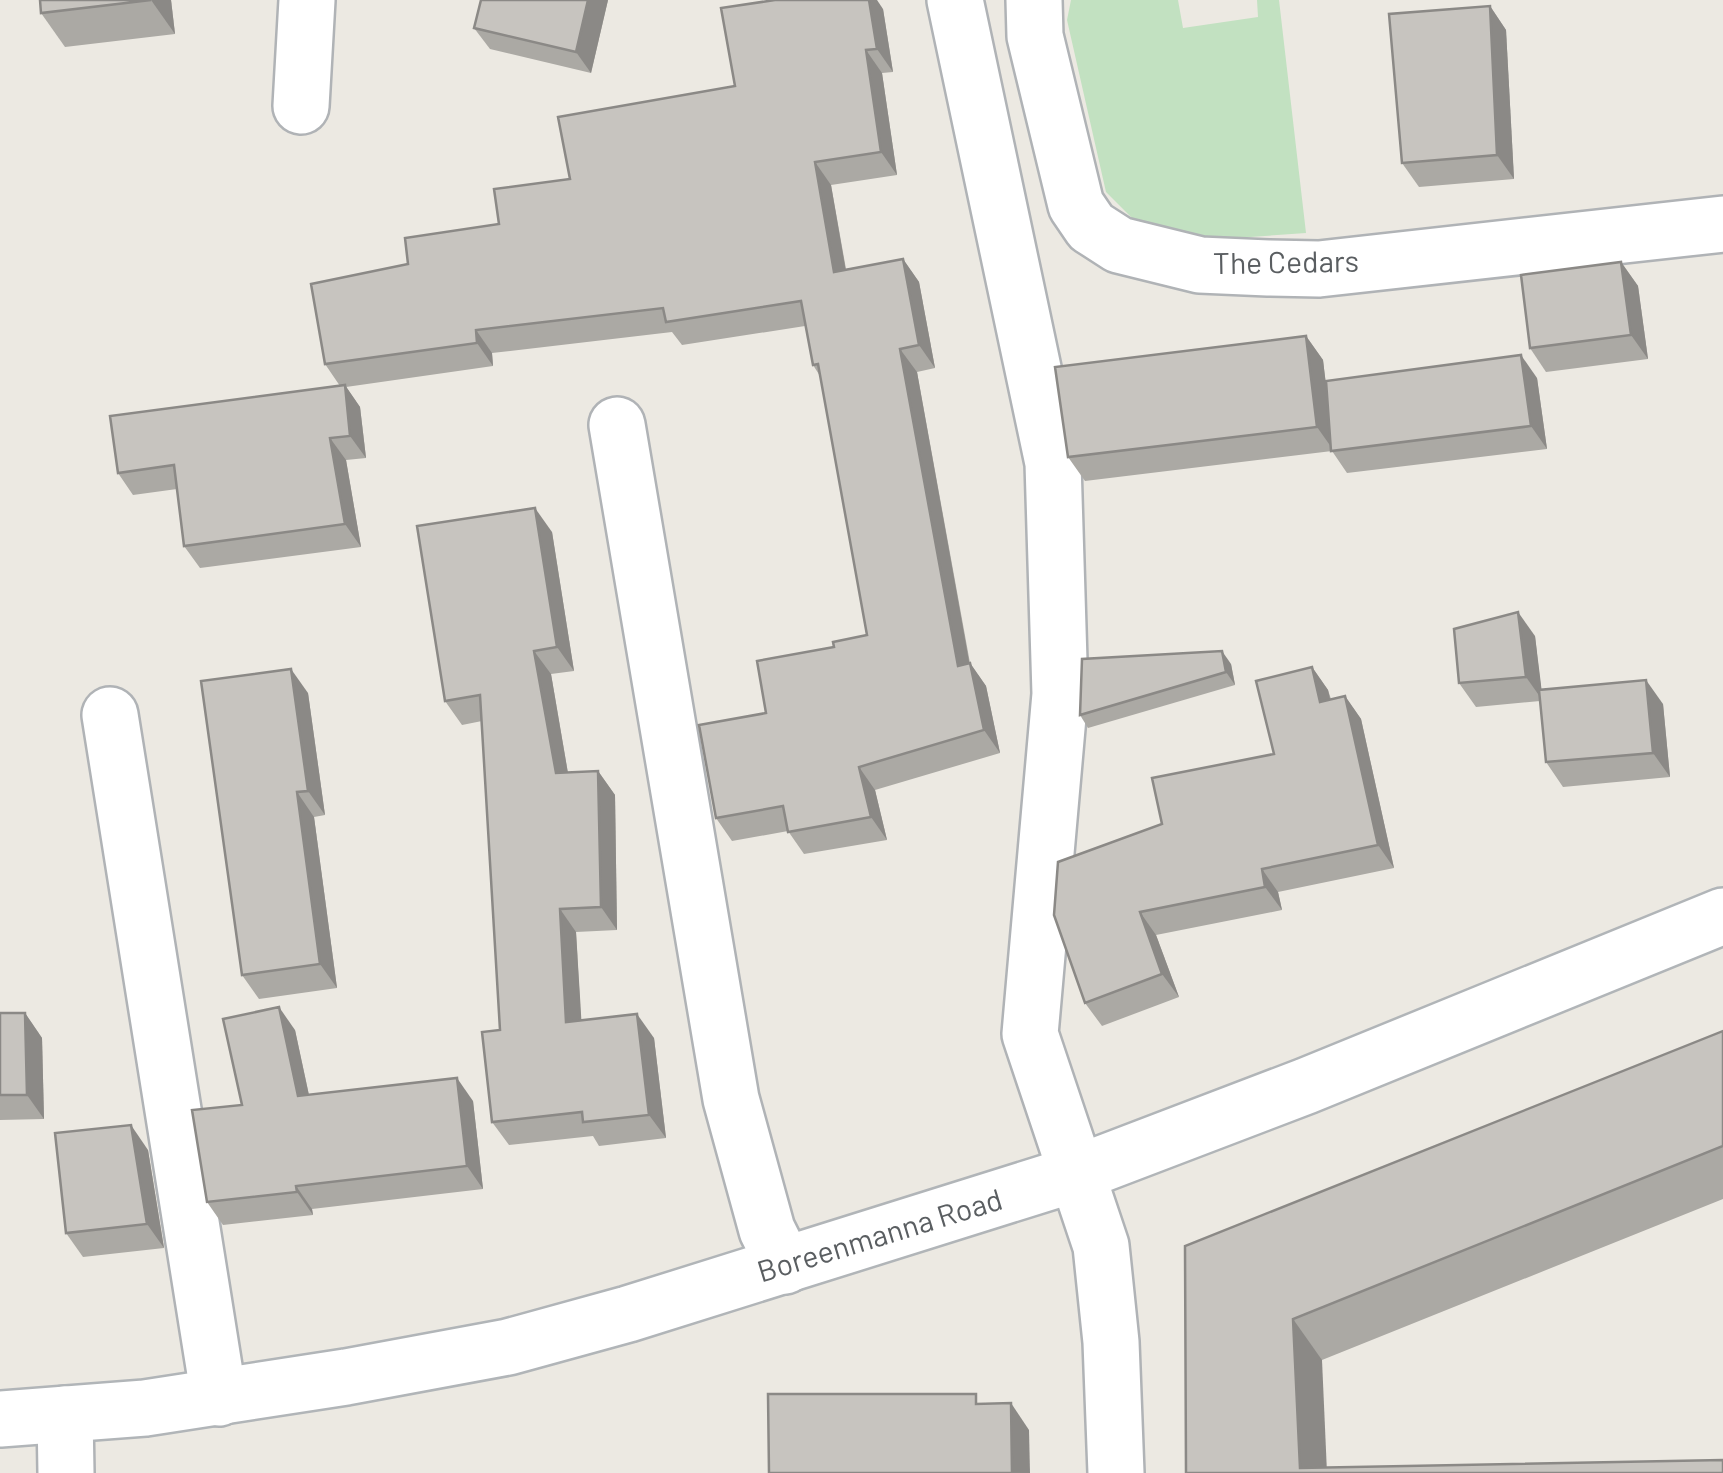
<svg xmlns="http://www.w3.org/2000/svg" width="1723" height="1473" font-family="Barlow,sans-serif">
  <style>
    .green { fill: #c2e1c1 }
    .lines { fill: none; stroke-linecap: round; stroke-linejoin: round }
    .minor-casing { stroke: #b0b3b6; stroke-width: 60 }
    .secondary-casing { stroke: #b1b5b8; stroke-width: 60 }
    .minor { stroke: #fff; stroke-width: 55 }
    .secondary { stroke: #fff; stroke-width: 55 }
    .wall { fill: #aba9a4 }
    .shaded-wall { fill: #8b8986 }
    .building { fill: #c7c4bf; stroke: #8b8986; stroke-width: 2.5 }
    .labels { text-anchor: middle; stroke-width: 8; stroke-linejoin: round; paint-order: stroke }
    .street-label { font-size: 30px; fill: #5a5e61; stroke: #fff }
  </style>
  <rect width="100%" height="100%" fill="#ece9e2"/>
  <polygon class="green" points="1071,0 1178,0 1183,28 1258,17 1257,0 1279,0 1306,233 1222,239 1139,225 1106,192 1067,20"/>
  <g class="lines">
    <defs>
      <g id="minor">
        <polyline points="955,0 1053,463 1060,694 1030,1034 1101,1246 1111,1342 1116,1473"/>
        <polyline points="1034,0 1035,36 1076,205 1091,227 1119,245 1200,265 1268,268 1319,269 1723,224"/>
        <polyline points="301,106 307,0"/>
        <polyline points="617,425 731,1099 767,1230 785,1266"/>
        <polyline points="110,715 219,1398"/>
        <polyline points="65,1414 66,1473"/>
      </g>
      <polyline id="secondary" points="0,1419 145,1408 346,1377 508,1347 628,1314 1078,1173 1306,1086 1723,916"/>
    </defs>
    <use href="#minor" class="minor-casing"/>
    <use href="#secondary" class="secondary-casing"/>
    <use href="#minor" class="minor"/>
    <use href="#secondary" class="secondary"/>
  </g>
  <g class="wall">
    <polygon points="40,0 171,0 175,34 65,47 41,13"/>
    <polygon points="608,0 591,73 490,49 474,28"/>
    <polygon points="1490,6 1506,30 1514,179 1419,187 1402,163"/>
    <polygon points="883,9 893,72 882,73 897,175 831,185 846,269 903,259 919,282 935,368 917,372 970,663 986,686 1000,753 875,790 887,840 804,854 788,831 732,841 716,818 766,713 834,647 867,635 820,376 813,365 805,326 682,345 672,332 492,353 493,366 346,387 360,407 366,458 346,460 361,547 200,568 184,546 177,489 133,495 118,473 340,386 325,364 408,264 499,224 570,179 735,86"/>
    <polygon points="1621,262 1638,286 1648,359 1546,372 1530,348"/>
    <polygon points="1306,336 1323,360 1327,394 1537,378 1547,449 1347,473 1332,451 1085,481 1068,457"/>
    <polygon points="552,532 574,671 551,674 568,773 598,771 615,795 617,930 576,932 581,1021 654,1038 666,1138 599,1146 593,1136 509,1145 492,1122 500,1030 482,721 462,725 445,701"/>
    <polygon points="1535,636 1541,689 1663,704 1670,777 1563,787 1546,762 1540,701 1476,707 1459,683"/>
    <polygon points="1231,664 1235,685 1088,728 1080,715"/>
    <polygon points="1312,667 1328,690 1331,699 1345,696 1361,719 1394,868 1278,892 1282,910 1156,935 1179,997 1102,1026 1085,1003 1162,824 1274,754"/>
    <polygon points="308,693 325,815 314,817 337,988 259,999 242,975"/>
    <polygon points="0,1013 25,1013 42,1038 44,1119 0,1120"/>
    <polygon points="295,1030 309,1095 473,1101 483,1189 312,1209 313,1215 223,1225 207,1202 242,1105"/>
    <polygon points="1723,1031 1723,1199 1322,1360 1186,1473 1185,1246"/>
    <polygon points="148,1150 164,1248 83,1257 66,1233"/>
  </g>
  <g class="shaded-wall">
    <polygon points="151,0 171,0 175,34"/>
    <polygon points="588,0 608,0 591,73 576,52"/>
    <polygon points="869,0 877,0 883,9 893,72 877,49"/>
    <polygon points="1490,6 1506,30 1514,179 1497,155"/>
    <polygon points="866,50 882,73 897,175 881,152"/>
    <polygon points="815,162 831,185 850,295 834,272"/>
    <polygon points="903,259 919,282 935,368 919,345"/>
    <polygon points="1621,262 1638,286 1648,359 1631,335"/>
    <polygon points="476,330 492,353 493,366 477,343"/>
    <polygon points="1306,336 1323,360 1334,451 1317,427"/>
    <polygon points="900,349 917,372 974,689 958,666"/>
    <polygon points="1521,355 1537,378 1547,449 1531,426"/>
    <polygon points="345,385 360,407 366,458 350,436"/>
    <polygon points="330,438 346,460 361,547 345,524"/>
    <polygon points="535,508 552,532 574,671 557,647"/>
    <polygon points="1518,612 1535,636 1543,701 1526,677"/>
    <polygon points="534,651 551,674 572,797 556,773"/>
    <polygon points="1222,651 1231,664 1235,685 1226,672"/>
    <polygon points="970,663 986,686 1000,753 984,730"/>
    <polygon points="1312,667 1328,690 1336,725 1320,702"/>
    <polygon points="291,669 308,693 325,815 308,791"/>
    <polygon points="1646,680 1663,704 1670,777 1653,753"/>
    <polygon points="1345,696 1361,719 1394,868 1378,845"/>
    <polygon points="859,767 875,790 887,840 871,817"/>
    <polygon points="598,771 615,795 617,930 601,907"/>
    <polygon points="297,792 314,817 337,988 320,964"/>
    <polygon points="1262,869 1278,892 1282,910 1265,887"/>
    <polygon points="560,909 576,932 583,1046 566,1022"/>
    <polygon points="1140,912 1156,935 1179,997 1162,974"/>
    <polygon points="279,1007 295,1030 314,1119 298,1096"/>
    <polygon points="25,1013 42,1038 44,1119 27,1095"/>
    <polygon points="637,1014 654,1038 666,1138 649,1115"/>
    <polygon points="457,1078 473,1101 483,1189 467,1166"/>
    <polygon points="131,1125 148,1150 164,1248 147,1224"/>
    <polygon points="296,1186 312,1209 313,1215 297,1192"/>
    <polygon points="1293,1319 1322,1360 1327,1473 1300,1468"/>
    <polygon points="1011,1403 1029,1430 1030,1473 1012,1473"/>
  </g>
  <g class="building">
    <polygon points="40,0 151,0 41,13"/>
    <polygon points="481,0 588,0 576,52 474,28"/>
    <polygon points="775,0 869,0 877,49 866,50 881,152 815,162 834,272 903,259 919,345 900,349 958,666 970,663 984,730 859,767 871,817 788,832 783,806 716,818 699,725 766,713 757,661 834,647 833,642 867,635 818,364 813,365 801,301 666,322 663,308 476,330 477,343 325,364 311,284 408,264 405,238 499,224 494,189 570,179 558,117 735,86 721,8"/>
    <polygon points="1490,6 1497,155 1402,163 1389,14"/>
    <polygon points="1621,262 1631,335 1530,348 1521,275"/>
    <polygon points="1306,336 1317,427 1068,457 1055,367"/>
    <polygon points="1521,355 1531,426 1331,451 1326,381"/>
    <polygon points="345,385 350,436 330,438 345,524 184,546 174,465 118,473 110,416"/>
    <polygon points="535,508 557,647 534,651 556,773 598,771 601,907 560,909 566,1022 637,1014 649,1115 583,1122 582,1112 492,1122 482,1032 500,1030 480,695 445,701 417,526"/>
    <polygon points="1518,612 1526,677 1459,683 1454,629"/>
    <polygon points="1222,651 1226,672 1080,715 1082,659"/>
    <polygon points="1312,667 1320,702 1345,696 1378,845 1262,869 1265,887 1140,912 1162,974 1085,1003 1054,915 1058,862 1162,824 1152,778 1274,754 1256,681"/>
    <polygon points="291,669 308,791 297,792 320,964 242,975 201,681"/>
    <polygon points="1646,680 1653,753 1546,762 1539,690"/>
    <polygon points="279,1007 298,1096 457,1078 467,1166 296,1186 297,1192 207,1202 192,1110 242,1105 223,1019"/>
    <polygon points="0,1013 25,1013 27,1095 0,1095"/>
    <polygon points="1723,1031 1723,1146 1293,1319 1300,1468 1723,1460 1723,1473 1186,1473 1185,1246"/>
    <polygon points="131,1125 147,1224 66,1233 55,1133"/>
    <polygon points="768,1394 976,1394 976,1404 1011,1403 1012,1473 769,1473"/>
  </g>
  <g class="labels">
    <g class="street-label">
      <text transform="translate(1286 263) rotate(-1)" y="10">The Cedars</text>
      <text transform="translate(880 1236) rotate(-17)" y="10">Boreenmanna Road</text>
    </g>
  </g>
</svg>
